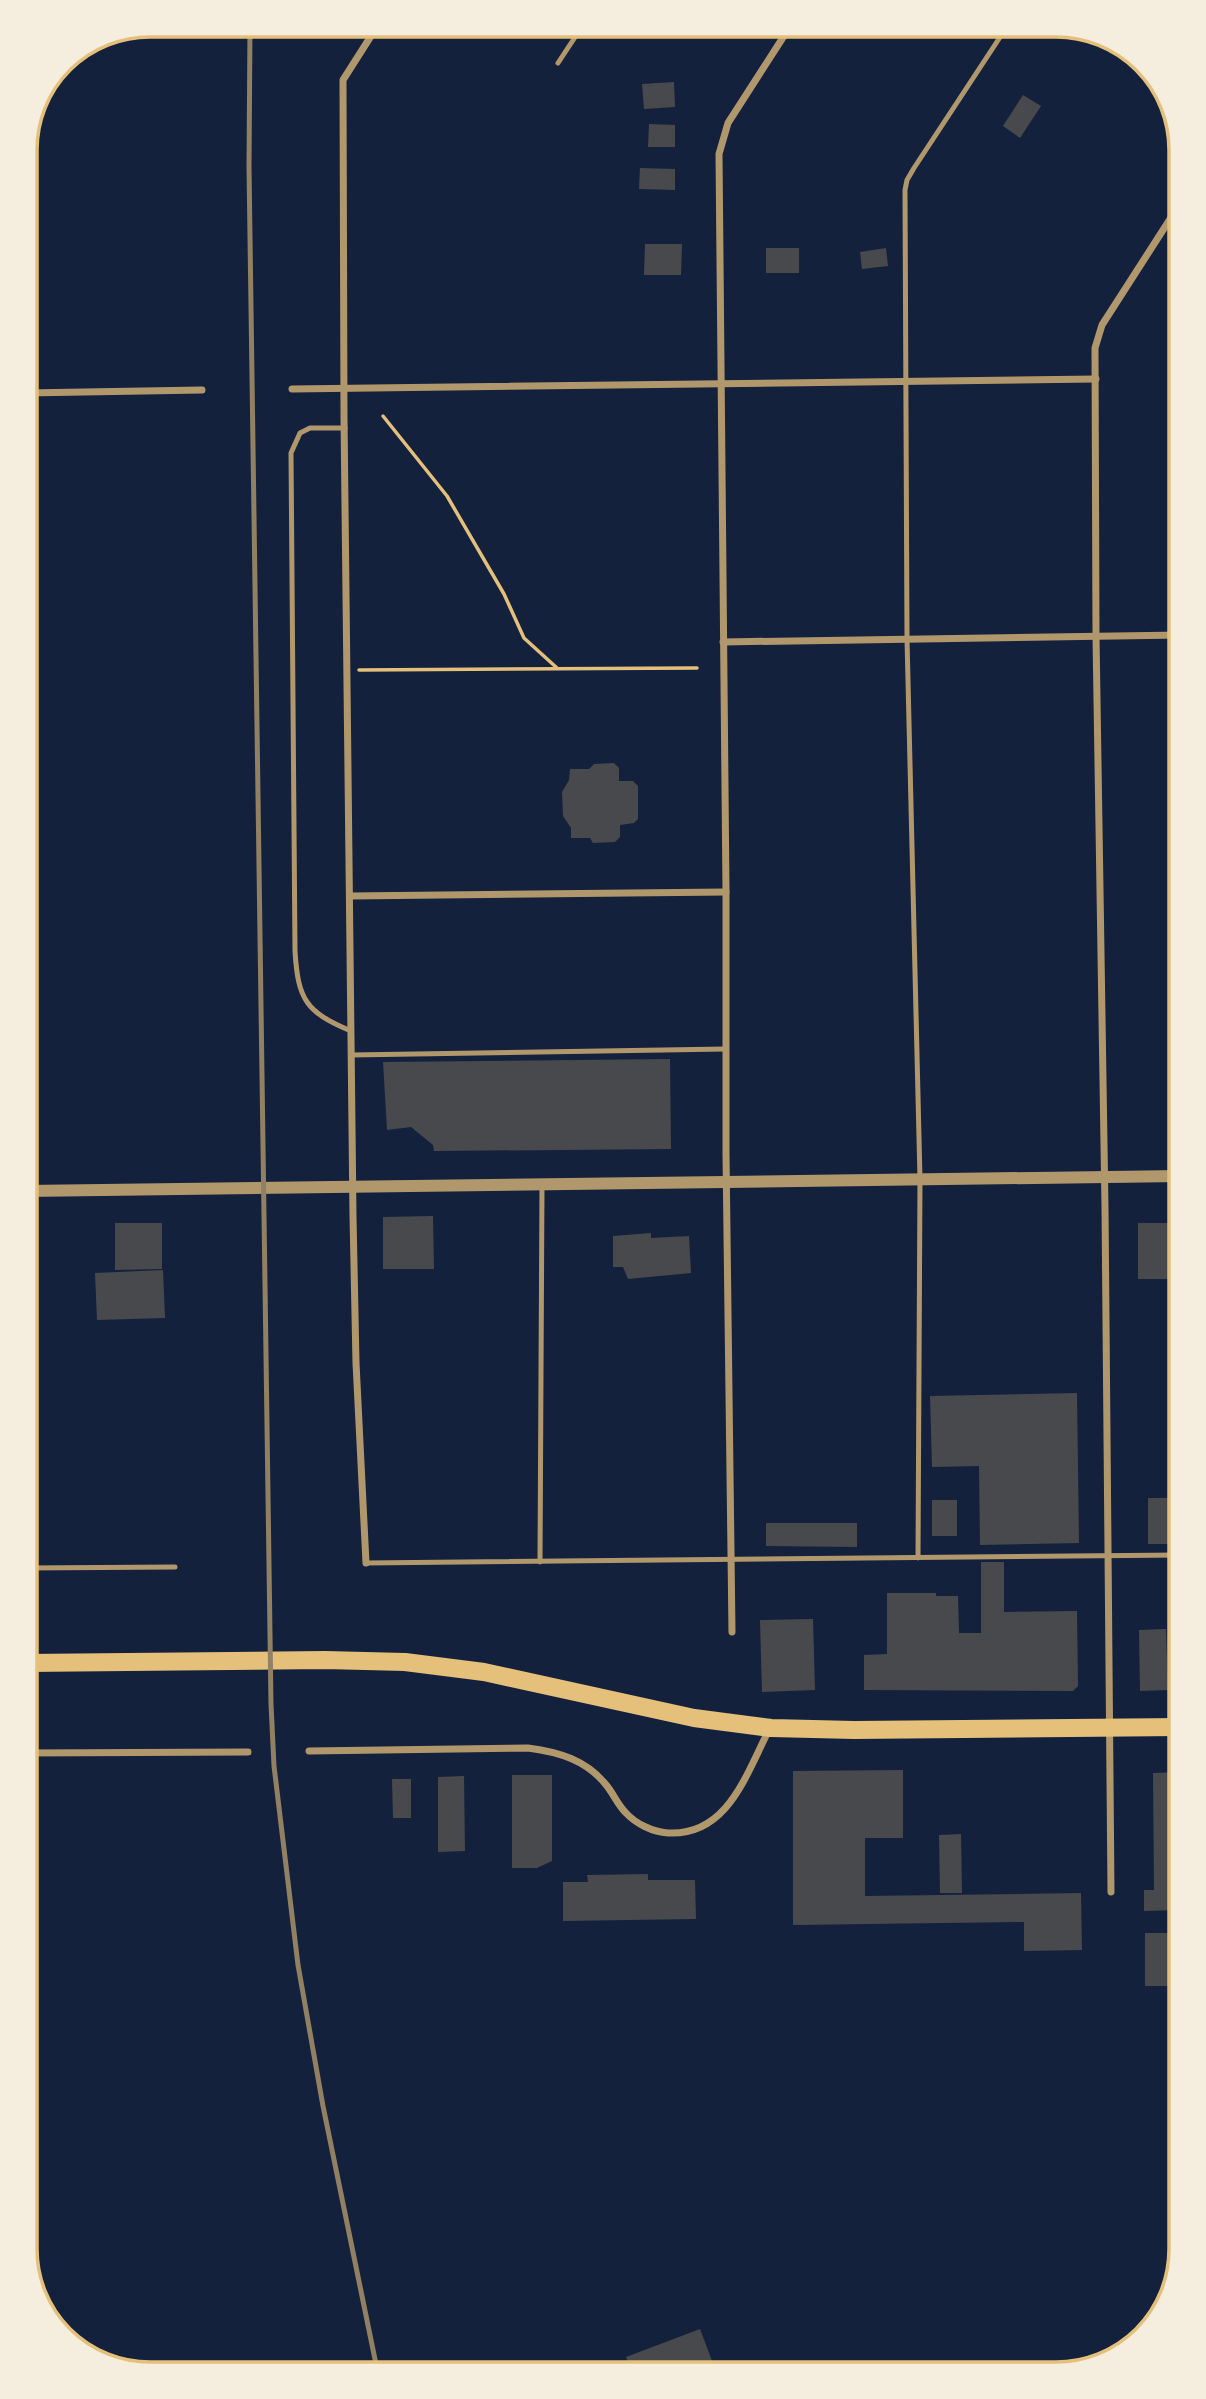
<svg xmlns="http://www.w3.org/2000/svg" width="1206" height="2399" font-family="Signika,sans-serif">
  <style>
    .building { fill: #48494c }
    .lines { fill: none; stroke-linecap: round; stroke-linejoin: round }
    .path { stroke: #e5c07b; stroke-width: 3.5 }
    .service { stroke: #b1986c; stroke-width: 5 }
    .minor { stroke: #b1986c; stroke-width: 7 }
    .tertiary { stroke: #b1986c; stroke-width: 12 }
    .primary { stroke: #e5c07b; stroke-width: 18 }
    .rail { stroke: #918062; stroke-width: 5 }
    .rim { fill: none; stroke: #e5c07b; stroke-width: 3.5 }
  </style>
  <rect width="100%" height="100%" fill="#14213d"/>
  <g class="building">
    <polygon points="881,25 904,25 898,35"/>
    <polygon points="674,82 675,107 644,109 642,84"/>
    <polygon points="1023,95 1041,106 1020,138 1003,126"/>
    <polygon points="649,124 675,125 675,147 648,147"/>
    <polygon points="640,168 675,169 675,190 639,189"/>
    <polygon points="645,244 682,244 681,275 644,275"/>
    <rect x="766" y="248" width="33" height="25"/>
    <polygon points="886,248 888,266 862,269 860,252"/>
    <polygon points="614,763 619,768 619,781 633,781 638,786 638,819 634,823 620,825 620,837 615,842 593,843 590,838 571,838 571,828 563,816 562,792 569,780 570,769 589,769 594,764"/>
    <polygon points="670,1059 671,1149 434,1151 433,1145 411,1127 387,1130 383,1062"/>
    <polygon points="433,1216 434,1269 383,1269 383,1217"/>
    <polygon points="115,1223 162,1223 162,1269 115,1270"/>
    <rect x="1138" y="1223" width="43" height="56"/>
    <polygon points="651,1233 651,1238 689,1236 691,1273 628,1279 623,1267 613,1267 613,1236"/>
    <polygon points="163,1270 165,1318 97,1320 95,1273"/>
    <polygon points="1077,1393 1079,1543 980,1545 979,1466 932,1467 930,1396"/>
    <rect x="1148" y="1498" width="33" height="46"/>
    <rect x="932" y="1500" width="25" height="36"/>
    <polygon points="766,1523 857,1523 857,1547 766,1546"/>
    <polygon points="981,1562 1004,1562 1004,1612 1077,1611 1078,1686 1073,1691 864,1690 864,1655 887,1654 887,1593 936,1593 936,1596 958,1596 959,1633 981,1633"/>
    <polygon points="813,1619 815,1690 762,1692 760,1620"/>
    <polygon points="1166,1629 1168,1690 1140,1691 1139,1630"/>
    <polygon points="903,1770 903,1838 865,1838 865,1896 1081,1893 1082,1950 1024,1951 1024,1922 793,1925 793,1771"/>
    <polygon points="1181,1772 1181,1890 1178,1890 1178,1910 1144,1911 1144,1890 1154,1890 1153,1773"/>
    <polygon points="512,1775 552,1775 552,1861 537,1868 512,1868"/>
    <polygon points="464,1776 465,1851 438,1852 438,1777"/>
    <polygon points="392,1779 411,1779 411,1818 393,1818"/>
    <polygon points="961,1834 962,1893 940,1893 939,1835"/>
    <polygon points="648,1874 648,1880 695,1880 696,1919 563,1921 563,1882 588,1882 587,1875"/>
    <rect x="1145" y="1933" width="26" height="53"/>
    <polygon points="700,2329 717,2374 633,2374 626,2357"/>
  </g>
  <g class="lines">
    <g class="path">
      <polyline points="383,416 447,496 504,594 524,638 557,668"/>
      <polyline points="359,670 697,668"/>
    </g>
    <g class="service">
      <polyline points="558,63 583,25"/>
      <path d="M345,428H310L300,433L291,453L295,951C298,1000 306,1012 351,1031"/>
      <polyline points="351,1055 725,1049"/>
      <polyline points="918,1558 920,1179 907,639 905,190 907,180 914,168 1008,25"/>
      <polyline points="540,1562 542,1186"/>
      <polyline points="366,1563 1181,1555"/>
      <polyline points="25,1568 175,1567"/>
    </g>
    <g class="minor">
      <polyline points="292,389 1096,379"/>
      <polyline points="25,393 202,390"/>
      <polyline points="723,642 1181,635"/>
      <polyline points="350,896 726,892"/>
      <polyline points="366,1563 356,1363 353,1216 344,417 343,80 378,25"/>
      <polyline points="732,1632 726,1154 726,892 719,154 728,123 791,25"/>
      <path d="M309,1751L528,1748C559,1752 587,1760 607,1786C614,1795 618,1805 626,1813C636,1824 653,1832 668,1833C728,1836 746,1774 769,1730"/>
      <polyline points="25,1753 248,1752"/>
      <polyline points="1111,1892 1105,1207 1096,636 1095,348 1102,325 1181,202"/>
    </g>
    <polyline class="tertiary" points="25,1191 1181,1176"/>
    <polyline class="primary" points="25,1663 325,1660 405,1662 484,1672 694,1718 771,1728 854,1730 1181,1727"/>
    <polyline class="rail" points="250,25 249,167 271,1704 274,1766 298,1965 323,2106 378,2374"/>
  </g>
  <path d="M0 0H1206V2399H0ZM150 37H1056A113 113 0 0 1 1169 150V2249A113 113 0 0 1 1056 2362H150A113 113 0 0 1 37 2249V150A113 113 0 0 1 150 37Z" fill="#f5edde" fill-rule="evenodd"/>
  <path class="rim" d="M150 37H1056A113 113 0 0 1 1169 150V2249A113 113 0 0 1 1056 2362H150A113 113 0 0 1 37 2249V150A113 113 0 0 1 150 37Z"/>
</svg>
